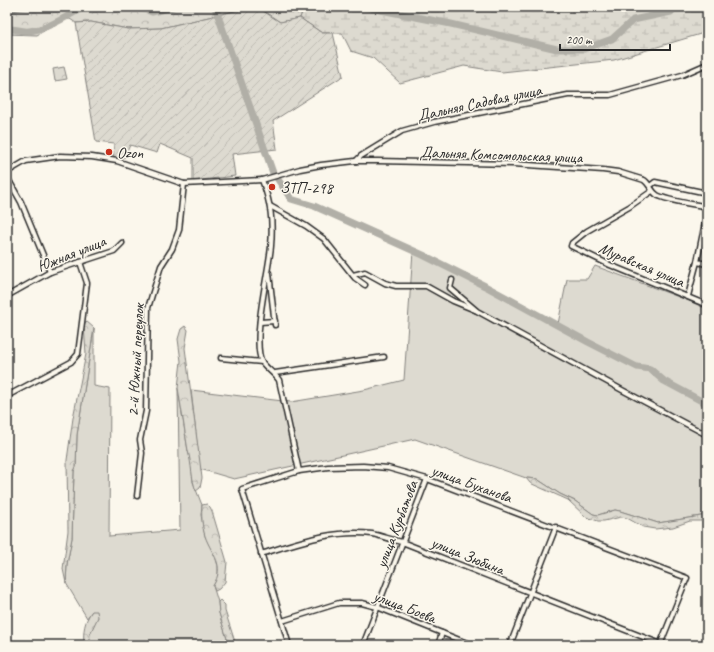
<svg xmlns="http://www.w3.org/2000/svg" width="714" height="652" font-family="Caveat,sans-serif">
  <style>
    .grass { fill: #dddad0; stroke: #84827e }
    .forest { fill: url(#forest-crowns); stroke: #84827e }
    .wetland { fill: url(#wetland-marsh); stroke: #84827e }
    .garden { fill: url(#garden-furrows); stroke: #84827e }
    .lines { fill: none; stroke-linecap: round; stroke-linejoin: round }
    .river { stroke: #b1afa7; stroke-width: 7 }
    .street-casing { stroke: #2b2b2b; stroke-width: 7 }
    .street { stroke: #fbf7ec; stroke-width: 4 }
    .rail-casing { stroke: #2b2b2b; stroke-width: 2.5 }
    .rail { stroke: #fbf7ec; stroke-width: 1; stroke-dasharray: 3; stroke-linecap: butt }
    .poi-dot { fill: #c8321e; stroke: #fbf7ec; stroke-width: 1.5 }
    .labels { text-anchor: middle; stroke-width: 3; stroke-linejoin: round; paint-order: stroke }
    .street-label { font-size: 16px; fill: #2b2b2b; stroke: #fbf7ec }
    .poi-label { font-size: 16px; fill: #2b2b2b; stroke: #fbf7ec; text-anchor: start }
  </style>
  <defs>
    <pattern id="forest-crowns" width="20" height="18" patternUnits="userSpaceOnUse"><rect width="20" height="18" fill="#dddad0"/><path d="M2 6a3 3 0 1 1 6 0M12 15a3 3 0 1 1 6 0" fill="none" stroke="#bebbb3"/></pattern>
    <pattern id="wetland-marsh" width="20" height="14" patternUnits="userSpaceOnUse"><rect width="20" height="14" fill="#dddad0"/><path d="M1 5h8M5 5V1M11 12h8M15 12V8" fill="none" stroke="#bebbb3"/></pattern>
    <pattern id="garden-furrows" width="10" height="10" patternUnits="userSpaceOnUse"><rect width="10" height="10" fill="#dddad0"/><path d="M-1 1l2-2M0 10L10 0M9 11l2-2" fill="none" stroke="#bebbb3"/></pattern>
  </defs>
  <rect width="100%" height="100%" fill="#fbf7ec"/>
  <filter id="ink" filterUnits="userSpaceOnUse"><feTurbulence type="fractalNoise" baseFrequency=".025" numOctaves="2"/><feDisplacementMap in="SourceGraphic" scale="8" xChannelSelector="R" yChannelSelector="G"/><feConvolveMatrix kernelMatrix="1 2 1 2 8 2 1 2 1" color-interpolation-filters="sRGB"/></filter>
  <g filter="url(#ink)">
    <g class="grass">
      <polygon points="413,251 558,324 567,279 587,279 595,266 687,300 707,309 707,515 658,523 620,511 615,510 598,515 593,514 575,501 560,494 537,479 526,478 415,439 234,479 200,469 191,390 291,402 364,390 404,380"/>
      <path d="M94,328V386L110,389L109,536L180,530L178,388L188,451L191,461L193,482L202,505L201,515L205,536L215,556L218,566V577L213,586L218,602L219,613L229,645H92C86,635 93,626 98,617L92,611L87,618L66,583L67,564L72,538L74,471L76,467L77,435Z"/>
    </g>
    <g class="forest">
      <polygon points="34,7 252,7 161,28 128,29 91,22 76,23 70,19 63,20 37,35 7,34 7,12"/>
      <polygon points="257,7 304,7 300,18 280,22"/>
      <polygon points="64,67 67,79 55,81 53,69"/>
      <polygon points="86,321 94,328 77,435 76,467 74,471 72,538 67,564 66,583 63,569 68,531 67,460 73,418 86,354 84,325"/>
      <path d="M185,326L188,330L185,348L202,478L200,488L196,491C191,478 192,465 188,451L178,388L181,361L178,339L181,329Z"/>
      <polygon points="526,478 537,479 560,494 575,501 593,514 598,515 615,510 620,511 658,523 707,515 707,521 690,521 673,527 655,529 643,527 627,518 621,517 604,521 598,521 586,517 568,500 530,483"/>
      <path d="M207,504L210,507L212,511L227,562L225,582L219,589L215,591L213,586C226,564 212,556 205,536C202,526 201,515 202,505Z"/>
      <polygon points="220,600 225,605 225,611 236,645 229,645 219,613 218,602"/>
      <path d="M92,611H97L98,617L89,636L92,645L84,644C83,631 84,622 92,611Z"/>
    </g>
    <polygon class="wetland" points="304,7 707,7 707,32 614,60 502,72 464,66 400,83 373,58 351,51 342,33 322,33 300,18"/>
    <polygon class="garden" points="252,7 257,7 280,22 300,18 322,33 333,33 343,76 273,121 277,149 232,154 235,176 193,181 193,158 160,144 157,153 130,145 124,158 113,158 114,144 96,142 76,23 91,22 128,29 161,28"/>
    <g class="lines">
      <g class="river">
        <polyline points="140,7 152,12 172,7"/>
        <polyline points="215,7 273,173"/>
        <polyline points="344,7 360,7"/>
        <polyline points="366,7 451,24 557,49 584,49 612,39 633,20 671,12 675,7"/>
        <path d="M7,29C14,28 22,32 29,31C48,29 67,16 84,7"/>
        <polyline points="277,178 291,199 314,206 423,255 485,286 588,342 637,367 650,369 664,381 707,404"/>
      </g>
      <defs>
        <g id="street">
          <polyline points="356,161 361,156 402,131 434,122 568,95 610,95 682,75 707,64"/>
          <path d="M7,172L26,161L60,156L92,157L117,161L184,184L262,180L300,169L321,165L355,161H378L513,164L603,170L618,172L644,180C650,184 651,191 657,195C667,201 694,204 707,207"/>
          <polyline points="7,177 21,202 50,272"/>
          <path d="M262,180C271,203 273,222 271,246C269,271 251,342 262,362C266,368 274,373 279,380L299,471"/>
          <polyline points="650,186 655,182 707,193"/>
          <polyline points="652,191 629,207 587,231 572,243 571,246 610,265 707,305"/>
          <polyline points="270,206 306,226 324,239 355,278 365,285"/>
          <polyline points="697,262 707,264"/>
          <polyline points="269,273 275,325"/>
          <polyline points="353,275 365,272 385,283 396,286 426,286 453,301 475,310"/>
          <polyline points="452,280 450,288 477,311 624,391 707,435"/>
          <polyline points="7,296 50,272 114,251 122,243"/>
          <polyline points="688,296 697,262 707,213"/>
          <polyline points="260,322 275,321"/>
          <polyline points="221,358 262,362"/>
          <polyline points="275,373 384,357"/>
          <polyline points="7,396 71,362 78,354 87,283 80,262"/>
          <polyline points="137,496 142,453 140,440 146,411 148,308 161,266 172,249 179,230 184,184"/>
          <path d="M261,554C297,543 334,529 372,534C382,536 392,540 402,542L661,644"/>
          <polyline points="282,621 339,603 362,603 377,607 472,645"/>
          <polyline points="289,645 242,489 299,471 328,467 363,466 388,468 427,479 687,578 660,645"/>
          <polyline points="363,645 427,479"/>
          <polyline points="438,645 442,633"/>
          <polyline points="510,645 556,527"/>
        </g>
      </defs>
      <use href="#street" class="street-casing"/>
      <use href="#street" class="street"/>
      <defs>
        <polyline id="rail" points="7,9 18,7"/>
      </defs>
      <use href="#rail" class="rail-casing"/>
      <use href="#rail" class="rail"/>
    </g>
  </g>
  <g class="poi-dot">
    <circle cx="109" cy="152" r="4"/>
    <circle cx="272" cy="187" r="4"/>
  </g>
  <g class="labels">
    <g class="street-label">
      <text transform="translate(479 102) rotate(-12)" y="6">Дальняя Садовая улица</text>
      <text transform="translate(501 154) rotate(2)" y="6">Дальняя Комсомольская улица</text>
      <text transform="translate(71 253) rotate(-22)" y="6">Южная улица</text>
      <text transform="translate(642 264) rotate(23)" y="6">Муравская улица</text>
      <text transform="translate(135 360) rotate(-87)" y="6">2-й Южный переулок</text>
      <text transform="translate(472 483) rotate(20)" y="6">улица Буханова</text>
      <text transform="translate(396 524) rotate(-69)" y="6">улица Курбатова</text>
      <text transform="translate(468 555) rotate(22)" y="6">улица Зюбина</text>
      <text transform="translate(405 606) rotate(21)" y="6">улица Боева</text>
    </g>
    <g class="poi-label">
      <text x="117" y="158">Ozon</text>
      <text x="280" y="193">ЗТП-298</text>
    </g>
  </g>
  <rect width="714" height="652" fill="none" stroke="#fbf7ec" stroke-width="24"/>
  <rect x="12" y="12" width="690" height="628" fill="none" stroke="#2b2b2b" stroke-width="1.5" filter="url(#ink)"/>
  <path d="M560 44v6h110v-6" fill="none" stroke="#2b2b2b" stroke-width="2"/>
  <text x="566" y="44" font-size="12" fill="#2b2b2b" stroke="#fbf7ec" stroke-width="3" paint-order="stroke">200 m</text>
</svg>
